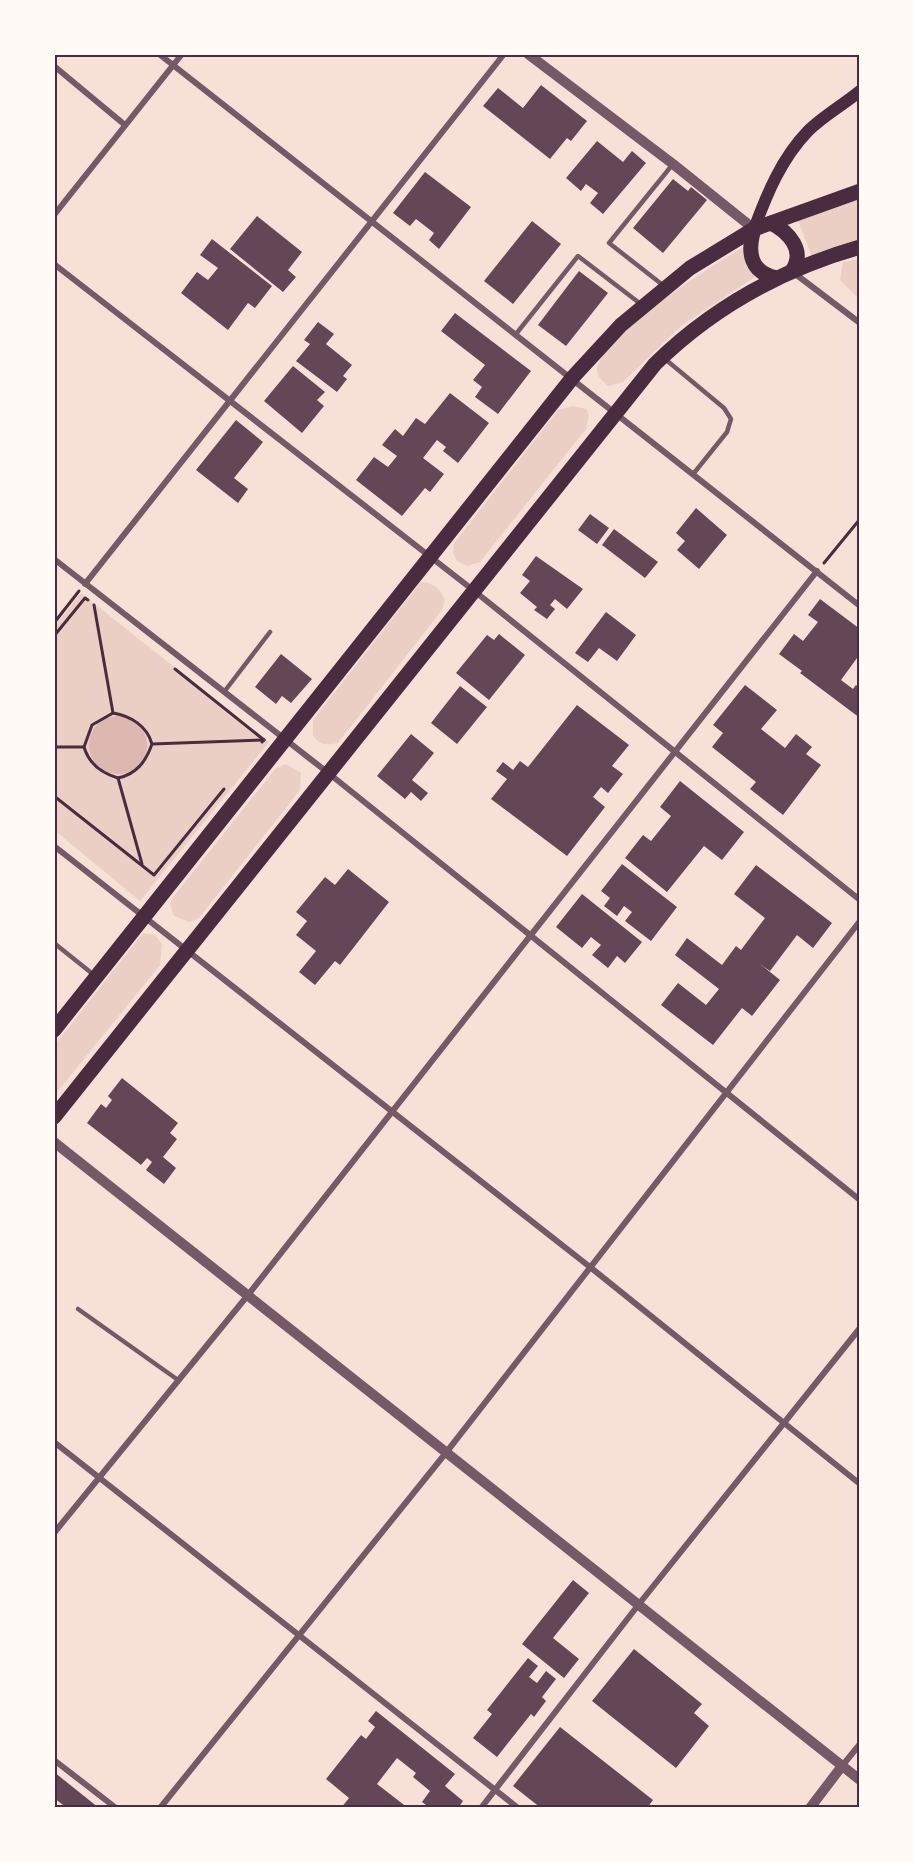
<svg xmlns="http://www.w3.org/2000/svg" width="914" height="1862" font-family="'Roboto Serif',serif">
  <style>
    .green { fill: #ebcfc5 }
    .water { fill: #dcb8b0 }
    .building { fill: #644757 }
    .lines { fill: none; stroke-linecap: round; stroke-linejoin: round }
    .path { stroke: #4a2c40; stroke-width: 3 }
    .service { stroke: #755966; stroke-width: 4.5 }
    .minor { stroke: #755966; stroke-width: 6 }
    .tertiary { stroke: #755966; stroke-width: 10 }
    .secondary { stroke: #4a2c40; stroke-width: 12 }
    .primary { stroke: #4a2c40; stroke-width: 15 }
    .neatline { fill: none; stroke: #4a2c40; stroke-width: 2 }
  </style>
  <rect width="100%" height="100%" fill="#f7e1d7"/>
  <g class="green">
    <polygon points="860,191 860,243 812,257 796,215"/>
    <path d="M744,247V257L755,277L681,326L623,382L608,386C604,382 598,378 597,371C597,338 715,263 744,247Z"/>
    <polygon points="860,259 860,300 840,280 843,262"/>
    <polygon points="573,406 586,409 589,415 586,429 480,562 467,566 457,561 453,553 454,543 558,410"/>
    <path d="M421,582C434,583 440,589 445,600L442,610L338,743C327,745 319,746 313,735V720Z"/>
    <polygon points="81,593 269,742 140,901 54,830 54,627"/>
    <polygon points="286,764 301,773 300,790 199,918 190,922 174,916 170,904 173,897 276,768"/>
    <polygon points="143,933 155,935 162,944 160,965 54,1096 54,1046"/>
  </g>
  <circle class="water" cx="118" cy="745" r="29"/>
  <g class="building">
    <polygon points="541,85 587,121 571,141 567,138 550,159 483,106 498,88 523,108"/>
    <polygon points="597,141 623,162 632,151 646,163 603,214 590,203 598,193 586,184 581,191 566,178"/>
    <polygon points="425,172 471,207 439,249 429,240 434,233 416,219 410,226 393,213"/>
    <polygon points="673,179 688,191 691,187 707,200 663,253 633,228"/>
    <polygon points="257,216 302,252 288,270 296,277 283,292 230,249"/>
    <polygon points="532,221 561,244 513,304 484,281"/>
    <polygon points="212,239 272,286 255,308 248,303 228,330 181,293 197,272 208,280 218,268 200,255"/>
    <polygon points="579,271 608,293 566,346 538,325"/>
    <polygon points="455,313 531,371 498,414 475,397 482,387 473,380 485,365 441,331"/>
    <polygon points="318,322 334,334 326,344 352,365 343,376 347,379 337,392 296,361 310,344 304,340"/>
    <polygon points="293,366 325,392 317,400 324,406 302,433 264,401"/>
    <polygon points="450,393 489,423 458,463 443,451 446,447 437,440 423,458 444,474 430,492 425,488 402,516 356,480 374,457 388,467 397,456 382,445 395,429 403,436 416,418 425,424"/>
    <polygon points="236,420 263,442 234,478 248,489 238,503 196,470"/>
    <polygon points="696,508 727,535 699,569 677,550 685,541 676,533"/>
    <polygon points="590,514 609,528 597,544 578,530"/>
    <polygon points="614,529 658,562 645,578 602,545"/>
    <polygon points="536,556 583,589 567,609 555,599 550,605 555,609 547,619 534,610 537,607 520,593 530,581 522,575"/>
    <polygon points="820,599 860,629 860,660 857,658 841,680 853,689 856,685 860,688 860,718 800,673 802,671 779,654 794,634 803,641 818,622 808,615"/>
    <polygon points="606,612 636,635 617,661 599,648 588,662 575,653"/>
    <polygon points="499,634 525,655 489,700 456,673 487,635 494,640"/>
    <polygon points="281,654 312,679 291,703 282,696 276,704 255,687"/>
    <polygon points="745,685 777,710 761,729 785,748 796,734 812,747 806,754 821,765 783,815 750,789 756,782 712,747 723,733 713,725"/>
    <polygon points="460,686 487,707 457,744 431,723"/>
    <polygon points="577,705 629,745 612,766 623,774 608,793 601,787 593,797 605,807 567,856 491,799 507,779 496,771 503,762 513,770 520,761 528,767"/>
    <polygon points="411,734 434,753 412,780 428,793 421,801 411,792 405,799 377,776"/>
    <polygon points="680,781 744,832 722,860 704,846 667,892 625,858 643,835 651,841 671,816 660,807"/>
    <polygon points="622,864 677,907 651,941 625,921 632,912 624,906 617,916 604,906 610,898 601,891"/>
    <polygon points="756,865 832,923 813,948 797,935 770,971 760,964 780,980 752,1016 742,1008 713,1045 661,1005 678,983 706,1005 719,989 675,955 687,938 722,965 736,946 741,950 765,918 734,894"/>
    <polygon points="348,869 389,902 340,965 335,961 315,985 299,972 316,951 296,935 307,921 296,912 325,877 335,885"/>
    <polygon points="582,894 642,942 625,963 617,956 608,968 592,955 601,945 591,937 582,948 556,927"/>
    <polygon points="122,1078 178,1123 170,1133 177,1139 163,1157 176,1168 164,1184 146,1170 152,1162 147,1158 141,1165 87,1123 101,1104 106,1108 112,1100 108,1096"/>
    <polygon points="573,1580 589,1593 553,1638 579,1659 564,1678 522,1644"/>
    <polygon points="634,1649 702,1704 694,1713 709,1726 676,1768 592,1701"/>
    <polygon points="528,1658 538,1666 529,1677 537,1683 546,1671 556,1679 542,1697 546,1701 534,1717 531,1714 497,1757 473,1738 492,1714 487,1710"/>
    <polygon points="376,1711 455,1774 445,1786 463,1801 458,1808 430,1808 422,1802 430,1791 413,1777 416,1773 397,1758 377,1784 408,1808 341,1808 349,1798 326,1779 361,1735 366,1739 375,1727 368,1721"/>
    <polygon points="560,1727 653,1800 647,1808 541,1808 513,1786"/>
    <polygon points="54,1772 99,1808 67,1808 54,1798"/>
  </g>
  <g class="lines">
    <g class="path">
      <polyline points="824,563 860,519"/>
      <polyline points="94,605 113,713"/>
      <polyline points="54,623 79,591"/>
      <polyline points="54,636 85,598 88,600"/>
      <polyline points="175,669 264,740 262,742"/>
      <path d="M113,713C131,716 147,726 152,744C146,761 137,774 118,778C101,773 89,764 84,747L92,725Z"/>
      <polyline points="152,744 264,740"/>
      <polyline points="54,747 84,747"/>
      <polyline points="118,778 142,864"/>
      <polyline points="54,796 154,875 224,789"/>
    </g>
    <g class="service">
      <polyline points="664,286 609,243 673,164"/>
      <polyline points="516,334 578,256 642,305"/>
      <polyline points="665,359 724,408 731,419 727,432 694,473"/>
      <polyline points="224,692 270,632"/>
      <polyline points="54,943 94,975"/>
      <polyline points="78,1309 178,1380"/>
    </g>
    <g class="minor">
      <polyline points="159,54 860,606"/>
      <polyline points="54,66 125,125"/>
      <polyline points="54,215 182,54"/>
      <polyline points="54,264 473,590 860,900"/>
      <polyline points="794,273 860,323"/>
      <polyline points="54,559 327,772 860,1200"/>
      <polyline points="85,584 504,54"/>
      <polyline points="54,846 590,1267 860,1484"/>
      <polyline points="54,1442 518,1808"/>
      <polyline points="54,1533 248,1295 817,571"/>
      <polyline points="54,1760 116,1808"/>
      <polyline points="842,1766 860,1744"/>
      <polyline points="160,1808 445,1454 860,921"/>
      <polyline points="481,1808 639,1604 860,1328"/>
    </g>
    <g class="tertiary">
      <polyline points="528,54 673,164 754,229"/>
      <polyline points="54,1142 860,1780"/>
      <polyline points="810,1808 842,1766"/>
    </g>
    <path class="secondary" d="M754,229C767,194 781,159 808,131C823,116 843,105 860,91"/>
    <g class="primary">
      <path d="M771,223C789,232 806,251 792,271"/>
      <path d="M754,229C747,252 750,273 777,278"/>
      <polyline points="54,1030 573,377 621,325 690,268 754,229 860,191"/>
      <path d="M54,1117L655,364C712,308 783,269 860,247"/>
    </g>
  </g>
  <rect width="914" height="1862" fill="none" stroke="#fffaf5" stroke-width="111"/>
  <rect x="56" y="56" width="802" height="1750" class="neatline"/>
</svg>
